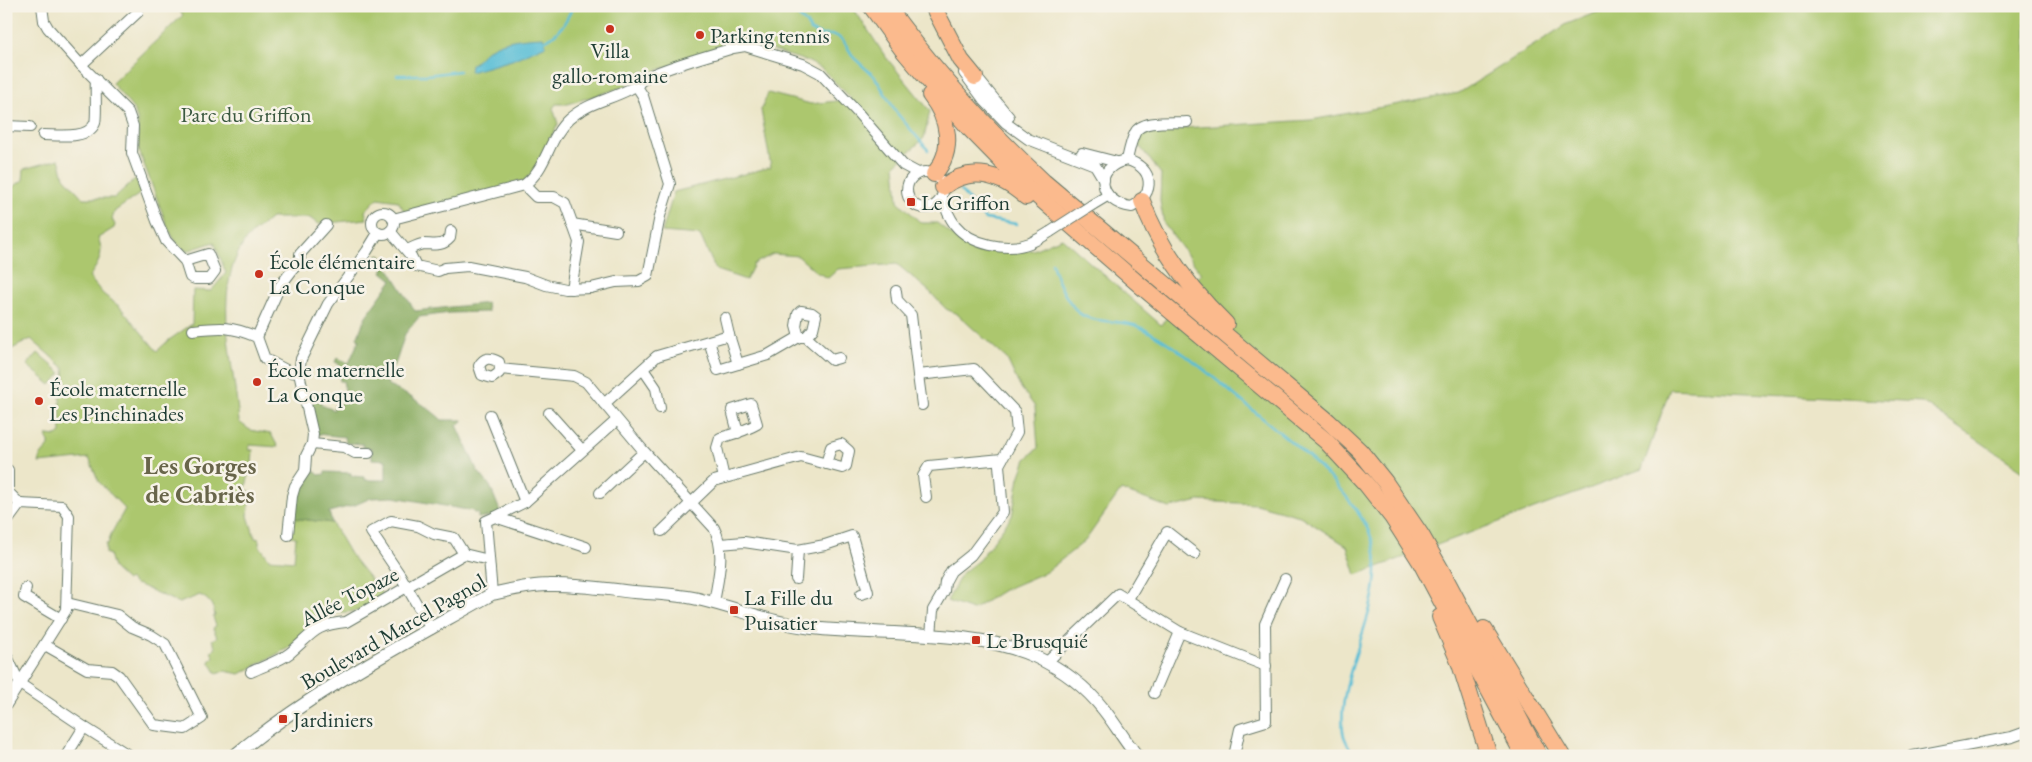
<svg xmlns="http://www.w3.org/2000/svg" width="2032" height="762" font-family="'EB Garamond',serif">
  <style>
    .green { fill: #acc76e; stroke: #668251 }
    .forest { fill: #89ac61; stroke: #54744a }
    .water { fill: #59bed6; stroke: #3c7e85 }
    .lines { fill: none; stroke-linecap: round; stroke-linejoin: round }
    .stream { stroke: #59bed6; stroke-width: 2.5 }
    .minor-casing { stroke: #677868; stroke-width: 12 }
    .tertiary-casing { stroke: #677868; stroke-width: 14 }
    .trunk-casing { stroke: #677868; stroke-width: 18 }
    .minor { stroke: #fff; stroke-width: 10 }
    .tertiary { stroke: #fff; stroke-width: 12 }
    .trunk { stroke: #fbba8d; stroke-width: 16 }
    .minor-bridge-casing { stroke: #677868; stroke-width: 12; stroke-linecap: butt }
    .minor-bridge { stroke: #fff; stroke-width: 10 }
    .poi-dot { fill: #c8321e; stroke: #f7f3e8; stroke-width: 2 }
    .labels { text-anchor: middle; stroke-width: 5; stroke-linejoin: round; paint-order: stroke }
    .poi-label { font-size: 22px; fill: #1f3d34; stroke: #f7f3e8; text-anchor: start }
    .park-label { font-size: 22px; fill: #3b5940; stroke: #f7f3e8 }
    .street-label { font-size: 22px; fill: #1f3d34; stroke: #f7f3e8 }
    .quarter-label { font-size: 25px; font-weight: bold; fill: #68654a; stroke: #f7f3e8 }
  </style>
  <rect width="100%" height="100%" fill="#f7f3e8"/>
  <filter id="ink" filterUnits="userSpaceOnUse"><feTurbulence type="fractalNoise" baseFrequency=".02" numOctaves="2"/><feDisplacementMap in="SourceGraphic" scale="10" xChannelSelector="R" yChannelSelector="G"/><feConvolveMatrix kernelMatrix="1 2 1 2 8 2 1 2 1" color-interpolation-filters="sRGB"/></filter>
  <filter id="wash" filterUnits="userSpaceOnUse"><feTurbulence type="fractalNoise" baseFrequency=".0096" numOctaves="4" result="noise"/><feDisplacementMap in="SourceGraphic" scale="20" xChannelSelector="R" yChannelSelector="G"/><feGaussianBlur stdDeviation="1.12" result="paint"/><feColorMatrix in="noise" values="0 0 0 0 0 0 0 0 0 0 0 0 0 0 0 0 0 1.4 0 .05"/><feComposite in="paint" operator="in"/></filter>
  <g filter="url(#wash)">
    <rect width="100%" height="100%" fill="#ece6c9"/>
    <g class="green">
      <path d="M175,6H852L885,56L930,111L924,138L895,165L898,201L921,223H937L974,252L1033,250L1062,238L1161,325L1201,273L1164,224L1160,201L1161,174L1138,144L1142,134L1151,130L1311,120L1459,93L1567,24L1613,6H2026V473L1922,402L1670,389L1642,469L1356,575L1347,546L1300,516L1256,504L1199,501L1170,508L1121,490L1085,541L1046,572L1004,590L972,610L947,601L962,573L979,560L1012,516L1019,478L1026,459L1038,448L1035,407L1019,385L1007,359L957,314L946,309L930,292L897,264L838,269L828,278L816,272L798,256L773,254L754,264L746,280L716,270L700,235L662,232L674,192L771,167L761,110L768,93L811,104L852,99L821,68L809,62L747,42L648,73L645,71L624,77L627,86L568,104H556L553,108L558,124L535,169L522,183L405,212L398,201L378,198L365,211L367,219L318,224L310,218H271C263,225 249,234 243,244C211,294 235,367 239,422L250,430L271,434L278,447L250,445L249,450H253L252,464L245,490L250,491L248,516L255,538L259,539V545L269,559L294,561L296,537L290,536L293,518L332,523L350,554L384,596L359,611L320,614L292,646L240,674L224,671L217,674L209,661L214,657L211,652L216,648L212,640L217,637L213,628L216,626L213,617L215,616C213,605 210,600 200,595L179,603L137,584L136,585L129,579L127,581L113,568L109,554H106V544H108L111,534L125,509L99,482L89,458L39,463L41,455L49,446V441L46,438L48,435L57,436L61,433L60,397L69,387L65,380L64,368L31,339L6,352V189L12,188L23,180L24,169L59,159L64,177L83,198H114L136,178L141,193L115,211L112,219L115,225L114,228L98,238C105,254 98,264 89,277L103,294L120,307L157,351L169,340L192,324L193,290L211,291L226,273L214,242L187,251C177,246 173,237 168,228L138,148V122L134,110L112,83L183,15Z"/>
      <polygon points="38,353 61,373 51,385 27,365"/>
    </g>
    <path class="forest" d="M380,254L415,311L487,303L488,312L450,313L419,317L405,334L396,362L386,376L388,386C408,394 427,406 442,420H463V421L457,425L477,470L490,486L500,511L494,516L478,518V513H474L473,511L394,497L371,498L355,505L329,512L332,523L293,518L296,494L309,471L316,472L319,475L325,474V472L351,473V476L365,477V480H386V460L372,459V448H363V444L346,443L345,437L317,434L310,393L314,392L316,401L321,400V405L334,410V406L347,401L343,381H340L338,367L339,364L335,362L337,358L349,363L359,340L357,338L366,316L392,280L382,272L384,268L371,258Z"/>
    <path class="water" d="M543,37L546,45L512,60L470,72L471,65C478,61 482,54 489,49C505,39 524,38 543,37Z"/>
    <g class="lines">
      <g class="stream">
        <polyline points="787,6 806,23 811,31 821,35 835,35 843,40 854,58 875,77 896,112 928,150"/>
        <path d="M542,42C559,35 566,22 573,6"/>
        <polyline points="397,75 427,75 459,71"/>
        <polyline points="961,191 985,219 1017,224"/>
        <path d="M1052,263C1056,279 1066,300 1078,312C1092,325 1123,319 1140,327C1179,346 1211,376 1244,403C1287,439 1335,473 1364,522C1403,586 1335,663 1343,732C1344,740 1350,748 1354,756"/>
      </g>
    </g>
  </g>
  <g filter="url(#ink)">
    <g class="lines">
      <defs>
        <g id="minor">
          <polyline points="42,6 44,21 48,28 81,65 128,112 133,126 132,153 157,221 166,241 185,261 190,277 195,279 209,279 215,271 208,254 185,261"/>
          <polyline points="81,65 138,12"/>
          <polyline points="972,72 1009,117"/>
          <polyline points="964,73 984,100 1006,123 1028,139 1095,165 1104,180"/>
          <polyline points="6,126 30,127"/>
          <path d="M43,135C57,135 88,140 95,123C97,116 95,89 96,79"/>
          <polyline points="1082,153 1117,162"/>
          <path d="M1127,160C1154,168 1156,193 1132,207C1098,203 1092,167 1127,160Z"/>
          <path d="M1127,160C1129,151 1131,141 1135,133C1141,119 1174,123 1187,122"/>
          <circle cx="925" cy="190" r="18"/>
          <polyline points="524,185 536,197 554,197 565,203 579,242 571,289"/>
          <path d="M942,197C945,207 949,217 955,225C971,245 1007,252 1030,243C1037,240 1044,236 1050,232"/>
          <polyline points="1092,205 1107,196"/>
          <circle cx="383" cy="223" r="11"/>
          <path d="M393,219L524,185C547,169 548,138 569,119C587,103 609,100 630,89C637,86 642,79 649,76C676,64 705,57 733,48L745,46L803,64L820,73L858,113L903,165L918,173"/>
          <polyline points="572,224 616,231"/>
          <polyline points="390,231 411,256 416,266 438,271 445,268 468,266 525,277 546,285 565,289 591,288 616,282 639,281 648,276 660,216 670,184 643,96 636,85"/>
          <path d="M407,250C412,248 417,245 423,244C434,244 442,247 450,238L451,231"/>
          <polyline points="896,291 897,300 911,315 918,375 974,369 1015,412 1017,432 999,465 1003,512 971,555 951,571 945,582 944,591 933,610 931,636"/>
          <polyline points="725,318 729,335"/>
          <path d="M193,330C222,327 230,326 257,337L265,359L290,372L299,373"/>
          <polyline points="257,337 280,286 300,260 300,254 326,225"/>
          <polyline points="799,337 796,326 798,314 801,311 812,313 816,316 813,329 806,337"/>
          <polyline points="738,364 768,355 799,337 806,337 832,360 839,358"/>
          <path d="M500,369L499,373L492,378L482,375L479,366C484,357 490,357 499,362L500,369L574,376L586,382L642,449L714,528C726,551 718,578 714,603"/>
          <polyline points="643,369 656,388 660,408"/>
          <polyline points="918,375 922,405"/>
          <polyline points="604,404 657,356 729,335 738,364 718,370 709,341"/>
          <polyline points="549,413 582,450"/>
          <polyline points="490,415 525,502 617,420"/>
          <polyline points="312,444 344,447 355,453 369,453"/>
          <polyline points="8,470 8,492 20,504"/>
          <path d="M724,478L717,448L720,438C733,434 745,431 757,424L751,404L732,410L738,433"/>
          <polyline points="600,493 644,452"/>
          <polyline points="926,497 923,476 929,466 1002,459"/>
          <polyline points="495,517 525,502"/>
          <polyline points="6,523 20,504 62,506 69,516 66,610 6,705"/>
          <polyline points="662,531 714,481 801,457 842,468 846,466 849,451 841,444 831,447 826,464"/>
          <polyline points="288,535 292,496 295,486 305,471 306,456 312,444 313,434 301,382 299,373 301,359 328,304 367,251 378,233"/>
          <polyline points="720,544 744,542 798,550 796,579"/>
          <polyline points="798,550 825,545 852,536 868,592 861,594"/>
          <polyline points="26,588 24,597 61,619"/>
          <polyline points="492,594 486,521 495,517 586,547"/>
          <polyline points="1128,599 1167,532 1195,554"/>
          <polyline points="431,629 400,575 371,532 391,521 418,526 434,534 454,538 464,554 489,560"/>
          <polyline points="45,645 87,669 112,671 119,676 154,725 185,729 202,718 165,644 151,635 132,627 117,615 67,603"/>
          <polyline points="6,654 20,684 84,727 130,756"/>
          <polyline points="1047,662 1118,594 1180,632 1266,666"/>
          <path d="M251,672C263,666 280,661 290,653C313,634 313,625 346,622L464,554"/>
          <polyline points="1154,693 1180,632"/>
          <polyline points="66,756 84,727"/>
          <polyline points="1234,756 1240,729 1266,721 1265,624 1285,579"/>
          <polyline points="1913,756 2012,737 2026,732"/>
        </g>
        <path id="tertiary" d="M234,756C312,691 404,644 492,594C510,590 529,585 548,585C576,584 606,589 634,592C657,594 680,594 702,600C740,609 771,623 812,628C880,636 974,628 1036,657C1062,669 1086,687 1104,710C1115,724 1125,741 1137,756"/>
        <g id="trunk">
          <polyline points="871,6 902,49 969,128 1027,187 1141,286 1326,441 1366,484 1392,517 1420,561 1524,756"/>
          <path d="M887,6C935,72 984,126 1044,182L1328,421L1360,451L1385,482L1421,535L1441,570L1539,756"/>
          <polyline points="933,6 961,60 975,77"/>
          <path d="M930,95C949,119 955,150 934,174"/>
          <path d="M943,187C972,164 1001,175 1026,197"/>
          <path d="M1142,201C1159,248 1191,290 1226,324"/>
          <polyline points="1440,617 1460,664 1489,756"/>
          <polyline points="1484,629 1562,756"/>
        </g>
      </defs>
      <use href="#minor" class="minor-casing"/>
      <use href="#tertiary" class="tertiary-casing"/>
      <use href="#trunk" class="trunk-casing"/>
      <use href="#minor" class="minor"/>
      <use href="#tertiary" class="tertiary"/>
      <use href="#trunk" class="trunk"/>
      <defs>
        <polyline id="minor-bridge" points="1050,232 1092,205"/>
      </defs>
      <use href="#minor-bridge" class="minor-bridge-casing"/>
      <use href="#minor-bridge" class="minor-bridge"/>
    </g>
  </g>
  <g class="poi-dot">
    <circle cx="610" cy="29" r="5"/>
    <circle cx="700" cy="35" r="5"/>
    <rect x="906" y="197" width="10" height="10" rx="2.5"/>
    <circle cx="259" cy="274" r="5"/>
    <circle cx="257" cy="382" r="5"/>
    <circle cx="39" cy="401" r="5"/>
    <rect x="729" y="605" width="10" height="10" rx="2.5"/>
    <rect x="971" y="635" width="10" height="10" rx="2.5"/>
    <rect x="278" y="714" width="10" height="10" rx="2.5"/>
  </g>
  <g class="labels">
    <g class="poi-label">
      <text x="710" y="43">Parking tennis</text>
      <text x="610" y="58" text-anchor="middle">Villa<tspan x="610" dy="25">gallo-romaine</tspan></text>
      <text x="921" y="210">Le Griffon</text>
      <text x="269" y="269">École élémentaire<tspan x="269" dy="25">La Conque</tspan></text>
      <text x="267" y="377">École maternelle<tspan x="267" dy="25">La Conque</tspan></text>
      <text x="49" y="396">École maternelle<tspan x="49" dy="25">Les Pinchinades</tspan></text>
      <text x="744" y="605">La Fille du<tspan x="744" dy="25">Puisatier</tspan></text>
      <text x="986" y="648">Le Brusquié</text>
      <text x="293" y="727">Jardiniers</text>
    </g>
    <g class="park-label">
      <text x="246" y="122">Parc du Griffon</text>
    </g>
    <g class="street-label">
      <text transform="translate(349 596) rotate(-27)" y="8">Allée Topaze</text>
      <text transform="translate(393 631) rotate(-30)" y="8">Boulevard Marcel Pagnol</text>
    </g>
    <g class="quarter-label">
      <text x="200" y="474">Les Gorges<tspan x="200" dy="29">de Cabriès</tspan></text>
    </g>
  </g>
  <rect width="2032" height="762" fill="none" stroke="#f7f3e8" stroke-width="25"/>
</svg>
